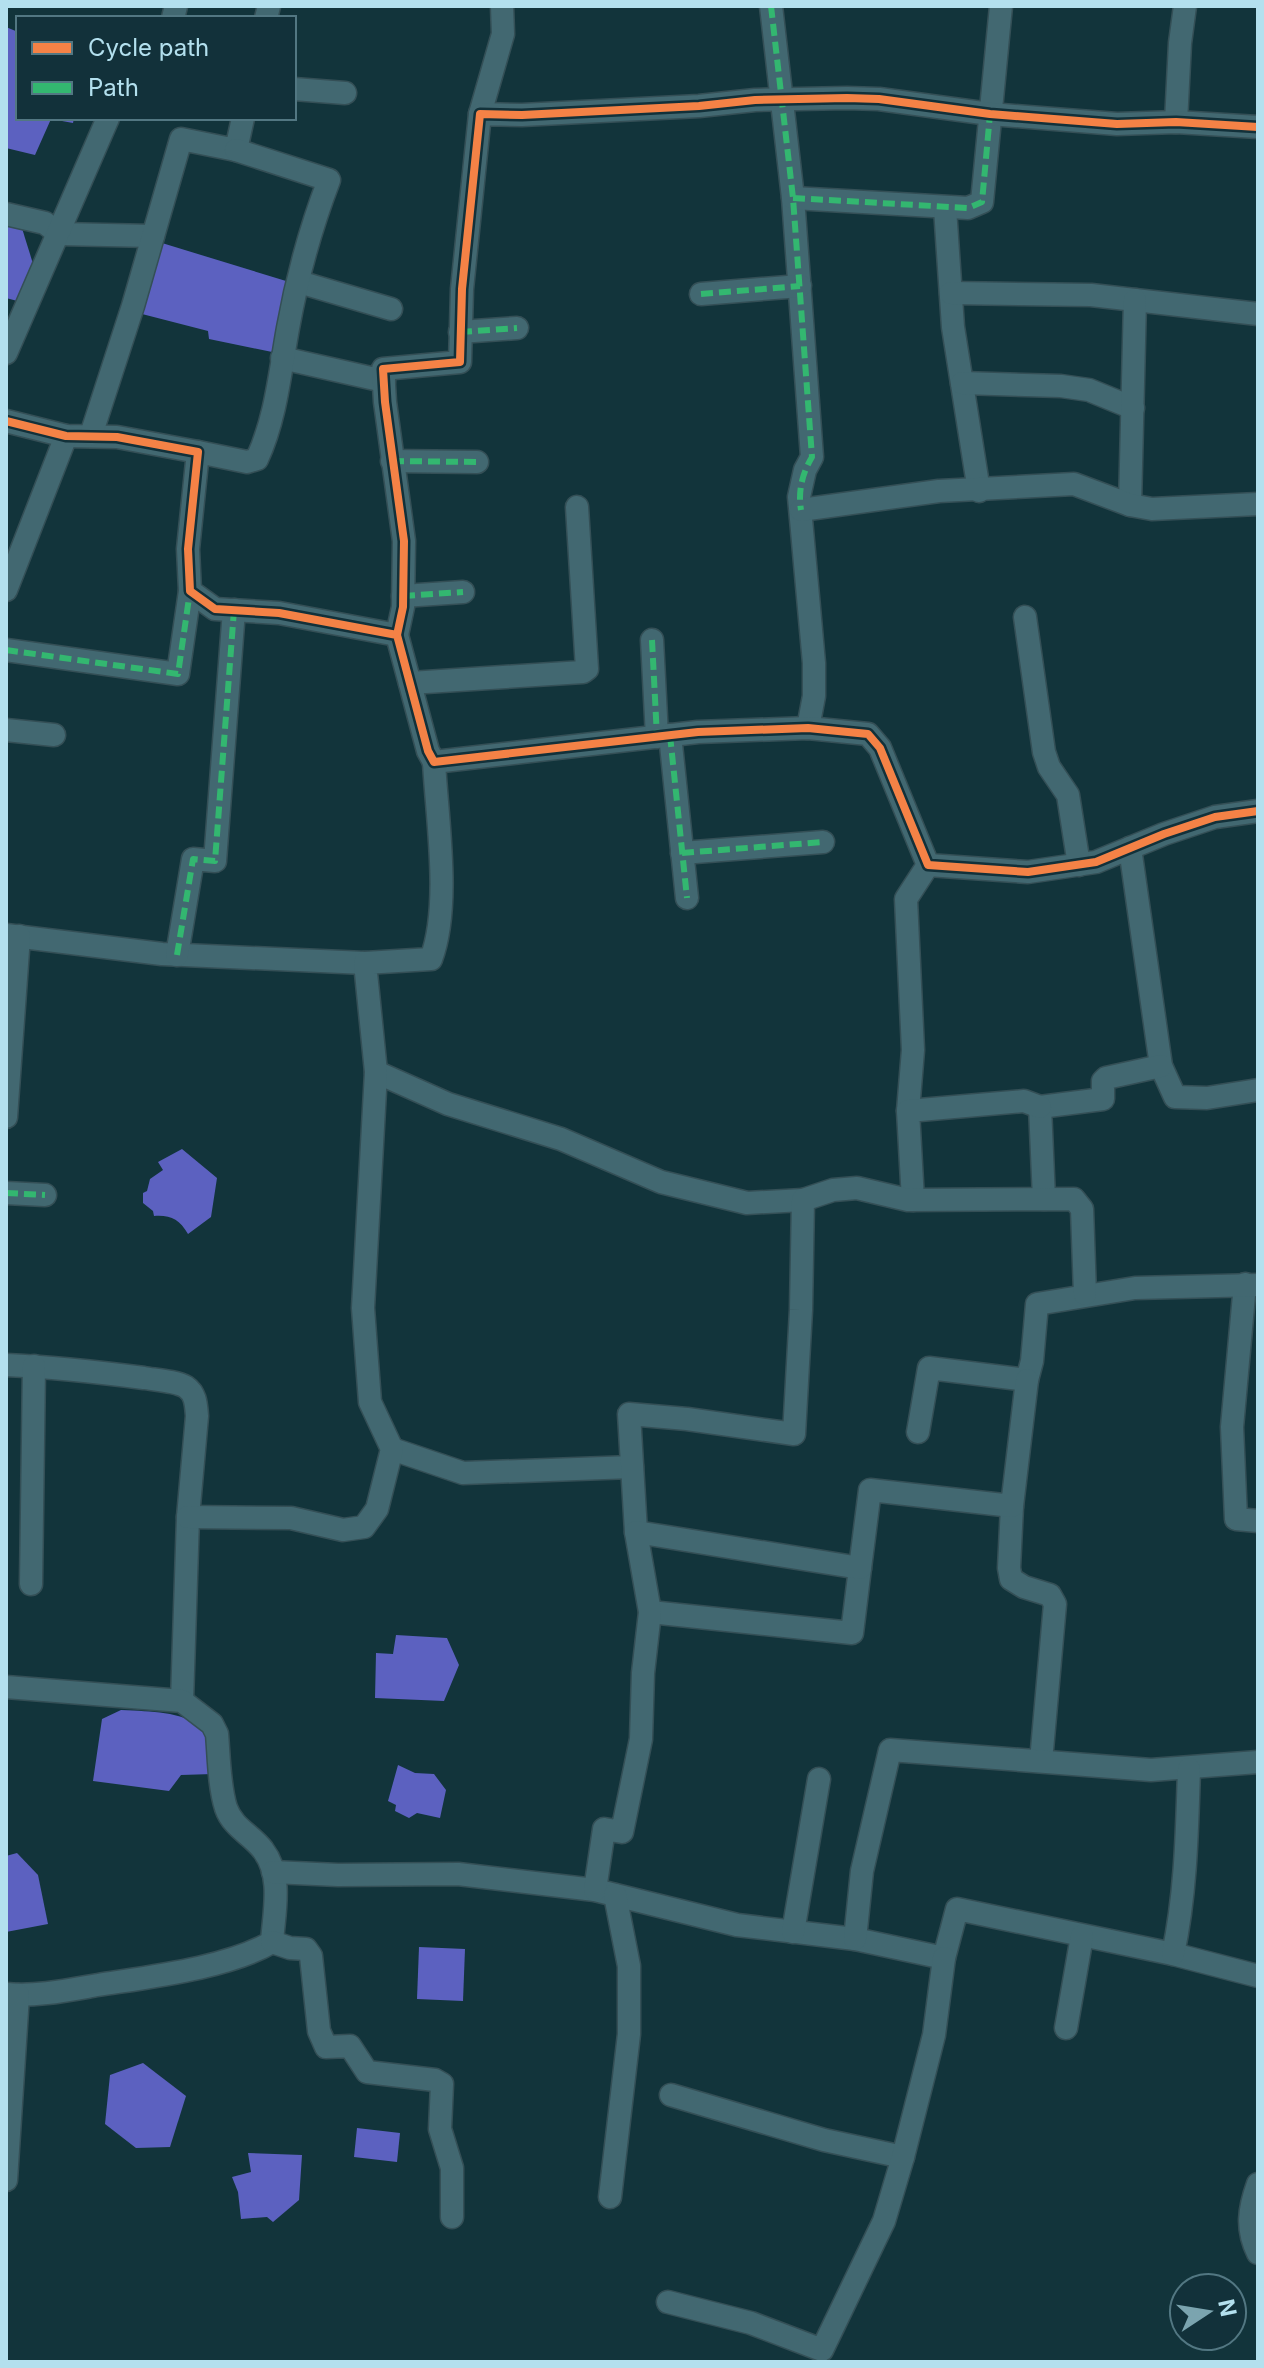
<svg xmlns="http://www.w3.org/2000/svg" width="1264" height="2368" font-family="Inter,sans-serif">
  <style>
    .water { fill: #5c61c0 }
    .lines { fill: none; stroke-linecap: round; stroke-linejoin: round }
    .minor-casing { stroke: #344f56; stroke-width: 25 }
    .minor { stroke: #426871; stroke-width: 22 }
    .quiet { stroke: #33b770; stroke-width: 6; stroke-dasharray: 12 6; stroke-linecap: butt }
    .cycleway-casing { stroke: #12313a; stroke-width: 13 }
    .cycleway { stroke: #f48246; stroke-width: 8 }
  </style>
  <rect width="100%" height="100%" fill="#12343b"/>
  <g class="water">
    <polygon points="6,27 18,32 18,118 74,118 73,123 51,119 35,155 6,148"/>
    <polygon points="6,221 21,225 34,267 25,303 6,298"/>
    <polygon points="162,243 286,281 292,290 277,353 209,339 208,331 142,314 140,309"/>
    <path d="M182,1149L217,1178L211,1217L188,1234C179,1219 171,1215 154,1216L153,1211L143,1203V1193L147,1191L150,1179L163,1170L158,1162Z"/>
    <polygon points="396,1635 447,1638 459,1665 444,1701 375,1698 376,1653 393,1654"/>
    <path d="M121,1710C154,1712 177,1710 206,1729L213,1774L181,1775L169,1791L93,1781L102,1719Z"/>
    <polygon points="398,1765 415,1773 434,1774 446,1790 440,1818 417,1813 409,1818 395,1811 396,1805 388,1801"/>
    <polygon points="17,1853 38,1875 48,1924 6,1932 6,1856"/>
    <polygon points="419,1947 465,1949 463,2001 417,1999"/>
    <polygon points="143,2063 186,2096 170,2147 136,2148 105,2124 110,2075"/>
    <polygon points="357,2128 400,2133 397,2162 354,2157"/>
    <polygon points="248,2153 302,2155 299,2200 273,2222 267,2217 241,2219 238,2192 232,2177 251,2172"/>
  </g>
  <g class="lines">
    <defs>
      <g id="minor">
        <polyline points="771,6 793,198 812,457 805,470 799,497 814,663 814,696 808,728"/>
        <polyline points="173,18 176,6"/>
        <polyline points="266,18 269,6"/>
        <polyline points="294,89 345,93"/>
        <polyline points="480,114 503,34 502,6"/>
        <polyline points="1176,122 1180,43 1185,6"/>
        <polyline points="793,198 968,208 982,202 1001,6"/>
        <polyline points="945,208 953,327 979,491"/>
        <polyline points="6,214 45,223 59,234 153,236"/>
        <polyline points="299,282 391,309"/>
        <polyline points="951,293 1091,295 1258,314"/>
        <polyline points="701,294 800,286"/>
        <polyline points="460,332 517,328"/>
        <polyline points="6,353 108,118"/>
        <polyline points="282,358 384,381"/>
        <polyline points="962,383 1061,386 1089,390 1133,408"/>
        <polyline points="6,421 66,436 117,437 198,452 188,549 190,591 215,609 279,613 397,635 428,751 434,762 698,732 808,728 868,734 880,748 928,865 1028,872 1096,862 1164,834 1215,817 1258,811"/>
        <polyline points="91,435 133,306 181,139 236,150 243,118"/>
        <path d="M198,452L247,462L257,459C276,418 280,372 288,328C297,278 311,227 329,180L236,150"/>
        <polyline points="392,461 477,462"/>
        <polyline points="1130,505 1135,300"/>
        <polyline points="801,510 939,491 1074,484 1130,505 1152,509 1258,504"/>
        <polyline points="6,590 66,436"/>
        <polyline points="403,596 463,592"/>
        <polyline points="1025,617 1044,752 1049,767 1068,795 1079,865"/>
        <polyline points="397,635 403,607 404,541 385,402 383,369 460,362 462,289 480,114 522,115 699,106 755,100 847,98 879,99 990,114 1117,124 1176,122 1258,127"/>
        <polyline points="652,640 657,737"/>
        <polyline points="6,650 178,674 190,591"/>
        <polyline points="410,683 583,672 587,669 577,507"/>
        <polyline points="6,730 54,735"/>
        <polyline points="670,735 687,898"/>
        <polyline points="1130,848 1161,1066 1175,1097 1207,1098 1258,1090"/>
        <polyline points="682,853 823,842"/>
        <polyline points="6,935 162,954 365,963"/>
        <polyline points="177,955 193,859 215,861 234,610"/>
        <polyline points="376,1072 448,1104 561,1139 661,1182 747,1203 803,1200"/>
        <polyline points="908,1111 913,1050 906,899 928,865"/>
        <polyline points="6,1117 19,936"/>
        <polyline points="6,1193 45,1195"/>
        <polyline points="1044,1199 1040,1107 1103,1099 1103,1081 1106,1078 1161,1066"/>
        <polyline points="913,1200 908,1111 1024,1101 1040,1107"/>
        <polyline points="1245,1284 1232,1427 1236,1519 1258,1521"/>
        <path d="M6,1365C52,1367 98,1372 144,1378C156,1380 176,1381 186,1387C196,1394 196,1405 197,1416L188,1517L182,1701"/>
        <polyline points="918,1432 929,1368 1027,1380 1032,1361 1037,1304 1135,1288 1258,1285"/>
        <polyline points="392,1449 463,1473 632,1467"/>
        <polyline points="1012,1506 1009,1568 1011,1579 1024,1587 1050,1595 1055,1604 1041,1761"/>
        <path d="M188,1517L291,1518L343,1530L364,1527L377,1509L392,1449L370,1402L363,1308L376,1072L365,963L431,959C451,906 437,819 434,762"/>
        <polyline points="636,1532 629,1414 687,1419 794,1434 801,1310 803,1200 833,1190 857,1188 908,1200 1074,1199 1082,1209 1085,1294"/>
        <polyline points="31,1584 34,1366"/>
        <polyline points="650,1612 852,1633 860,1568"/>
        <path d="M6,1687L182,1701L212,1724L217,1734C219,1757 219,1786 226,1808C233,1828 252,1835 263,1850C283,1876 274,1912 272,1942C228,1968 149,1977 98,1985C69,1990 36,1997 6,1994"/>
        <polyline points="273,1872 338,1875 458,1874 595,1890 737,1925 855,1939 944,1958 957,1909 1173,1954 1258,1976"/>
        <polyline points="595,1890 604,1829 622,1832 641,1739 643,1673 650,1612 636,1532 860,1568 870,1490 1012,1506 1027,1380"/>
        <polyline points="793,1932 819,1779"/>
        <polyline points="855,1939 862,1871 890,1750 1151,1770 1258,1762"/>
        <polyline points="272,1942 290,1948 306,1949 311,1956 319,2031 326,2047 350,2046 367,2072 435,2080 442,2084 440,2129 452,2168 452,2217"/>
        <path d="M1173,1954C1186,1893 1187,1831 1189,1769"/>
        <polyline points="1066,2028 1082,1936"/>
        <polyline points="671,2095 824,2140 903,2157"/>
        <polyline points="6,2180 18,1995"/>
        <path d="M1258,2184C1249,2209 1246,2229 1258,2253"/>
        <polyline points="610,2197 629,2034 629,1966 615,1895"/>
        <polyline points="668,2302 751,2323 822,2350 884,2221 903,2157 934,2035 944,1958"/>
      </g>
    </defs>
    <use href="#minor" class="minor-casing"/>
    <use href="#minor" class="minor"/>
    <g class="quiet">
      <path d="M771,6L793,198L812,457C802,474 798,491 801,510"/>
      <polyline points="793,198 968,208 982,202 990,114"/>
      <polyline points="701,294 800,286"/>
      <polyline points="460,332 517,328"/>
      <polyline points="392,461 477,462"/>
      <polyline points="403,596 463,592"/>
      <polyline points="652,640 657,737"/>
      <polyline points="6,650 178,674 190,591"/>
      <polyline points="670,735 687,898"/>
      <polyline points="682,853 823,842"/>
      <polyline points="177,955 193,859 215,861 234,610"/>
      <polyline points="6,1193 45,1195"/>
    </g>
    <defs>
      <g id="cycleway">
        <polyline points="6,421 66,436 117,437 198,452 188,549 190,591 215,609 279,613 397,635 428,751 434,762 698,732 808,728 868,734 880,748 928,865 1028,872 1096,862 1164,834 1215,817 1258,811"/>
        <polyline points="397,635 403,607 404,541 385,402 383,369 460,362 462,289 480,114 522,115 699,106 755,100 847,98 879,99 990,114 1117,124 1176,122 1258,127"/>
      </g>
    </defs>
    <use href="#cycleway" class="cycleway-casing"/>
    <use href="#cycleway" class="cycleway"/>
  </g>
  <rect width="1264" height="2368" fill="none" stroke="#b3e0ee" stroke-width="16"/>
  <rect x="16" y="16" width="280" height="104" fill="#12313a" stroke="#527782" stroke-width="2"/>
  <rect x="32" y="42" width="40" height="12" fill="#f48246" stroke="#527782" stroke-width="2"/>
  <text x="88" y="56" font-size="24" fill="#b3e0ee">Cycle path</text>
  <rect x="32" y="82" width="40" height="12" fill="#33b770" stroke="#527782" stroke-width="2"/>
  <text x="88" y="96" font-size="24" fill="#b3e0ee">Path</text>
  <g transform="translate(1208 2312) rotate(78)"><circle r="38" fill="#12313a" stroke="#527782" stroke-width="2"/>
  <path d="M0-6L14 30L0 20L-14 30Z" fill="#7ba4af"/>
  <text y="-12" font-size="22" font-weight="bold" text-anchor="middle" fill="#b3e0ee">N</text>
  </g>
</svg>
